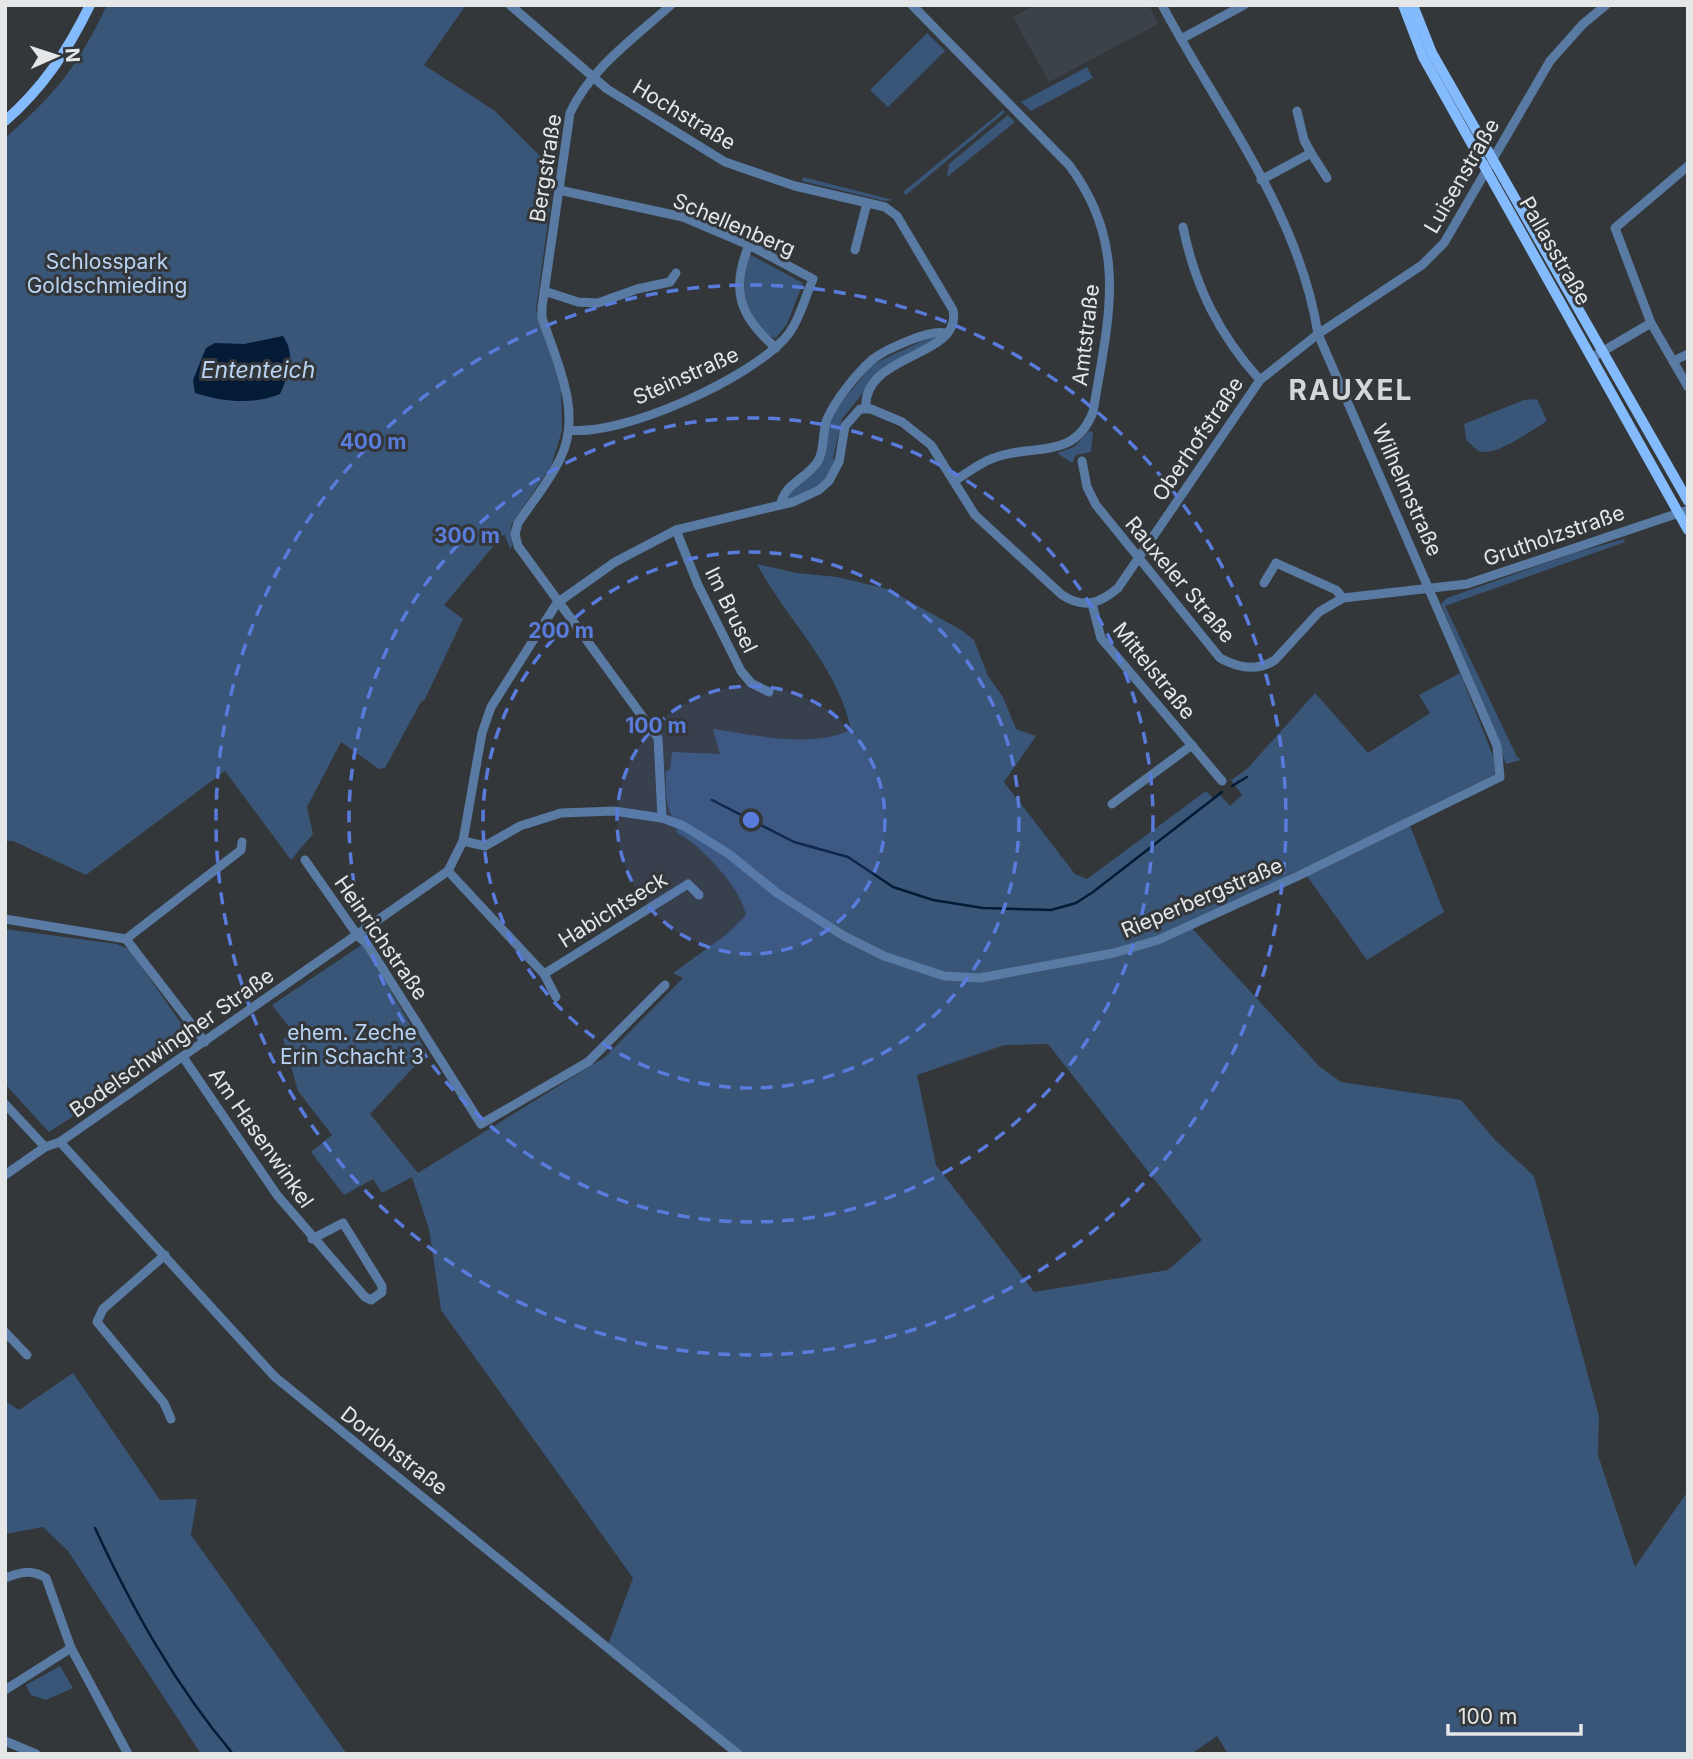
<svg xmlns="http://www.w3.org/2000/svg" width="1693" height="1759" font-family="Inter,sans-serif">
  <style>
    .built { fill: #3c424a }
    .green { fill: #395577; fill-rule: evenodd }
    .water { fill: #031b37 }
    .lines { fill: none; stroke-linecap: round; stroke-linejoin: round }
    .stream { stroke: #031b37; stroke-width: 2.5 }
    .minor { stroke: #587aa3; stroke-width: 9 }
    .major { stroke: #84bbfd; stroke-width: 10 }
    .ring { fill: none; stroke: #597cdc; stroke-width: 3.5; stroke-dasharray: 12 9 }
    .labels { text-anchor: middle; stroke-width: 6; stroke-linejoin: round; paint-order: stroke }
    .street-label { font-size: 21px; fill: #e4e6e7; stroke: #34373a }
    .park-label { font-size: 21px; fill: #b8d3f3; stroke: #34373a }
    .water-label { font-size: 23px; font-style: italic; fill: #b8d3f3; stroke: #34373a }
    .district-label { font-size: 28px; font-weight: bold; letter-spacing: 2px; fill: #d4d7da; stroke: #34373a }
    .centre { fill: #597cdc; stroke: #34373a; stroke-width: 3.5 }
    .ring-label { font-size: 21px; text-anchor: middle; font-weight: bold; fill: #597cdc; stroke: #34373a; stroke-width: 6; stroke-linejoin: round; paint-order: stroke }
  </style>
  <rect width="100%" height="100%" fill="#34373a"/>
  <polygon class="built" points="1035,5 1149,5 1158,24 1049,82 1013,17"/>
  <g class="green">
    <path d="M107,5H466L424,65L495,111L555,171L536,309L561,387L562,431L551,466L511,525L512,546L510,549L505,535L493,538L495,544L444,605L463,619L424,701L422,700L385,768L379,769L341,742L307,807L313,834L291,860L225,771L86,875L13,841H5V138C56,94 78,66 107,5Z"/>
    <polygon points="927,33 945,51 888,107 870,90"/>
    <polygon points="1087,67 1093,78 1031,111 1021,102"/>
    <polygon points="1003,110 1005,112 906,195 903,192"/>
    <polygon points="1008,115 1015,122 947,177 949,164"/>
    <polygon points="803,177 893,200 885,201 802,181"/>
    <path d="M749,254L803,283L787,324L776,338C740,333 741,279 749,254Z"/>
    <polygon points="937,334 937,339 881,370 842,419 833,458 835,461 825,480 816,487 787,500 786,496 816,470 829,423 839,405 873,364"/>
    <path d="M1537,399L1547,421C1533,429 1495,458 1479,451C1475,449 1470,443 1466,440L1464,424L1524,400Z"/>
    <polygon points="1089,431 1093,432 1091,452 1076,455 1072,463 1057,453 1074,447"/>
    <polygon points="1624,539 1625,542 1445,606 1517,757 1521,760 1506,764 1441,604 1447,598 1574,553"/>
    <path d="M757,564L797,573L837,577L888,589L961,630L974,640L988,676L1003,697L1016,729L1036,736L1004,782L1075,874L1087,879L1206,791L1213,798L1219,794L1230,806L1242,795L1231,780L1247,769L1315,693L1368,753L1430,713L1419,695L1460,673L1494,758L1495,774L1407,818L1444,912L1367,960L1302,869L1188,924L1320,1067L1341,1082L1461,1100L1495,1140L1534,1176L1599,1416L1598,1455L1635,1567L1688,1491V1754H1228L1217,1736L1191,1754H738L608,1645L633,1578L441,1310L429,1229L412,1177L382,1193L373,1179L344,1195L311,1152L332,1135L298,1091L283,1039L293,1032L272,1005L363,944L427,1053L370,1114L418,1173L605,1057L683,978L673,973L727,934L746,915C741,888 701,845 677,833C676,821 671,817 668,806C665,795 666,782 666,771L670,770L672,752L720,754L713,729C759,735 807,749 851,730C837,664 787,621 757,564ZM1048,1044L1202,1240L1168,1270L1034,1292L936,1165L917,1075L1004,1045Z"/>
    <polygon points="5,929 117,944 130,950 192,1039 49,1132 5,1084"/>
    <polygon points="73,1373 160,1500 197,1499 191,1535 347,1754 201,1754 68,1551 43,1527 5,1534 5,1401 19,1410"/>
    <polygon points="60,1666 73,1688 46,1700 31,1695 26,1685"/>
  </g>
  <path class="water" d="M283,336C296,355 289,374 280,394C254,405 223,402 195,393L193,380L206,348L215,343L244,344Z"/>
  <g class="lines">
    <g class="stream">
      <polyline points="1232,786 1247,777"/>
      <polyline points="712,800 794,842 848,857 893,887 933,900 983,908 1051,910 1076,903 1093,892 1222,792"/>
      <path d="M95,1528C133,1610 175,1685 233,1754"/>
    </g>
    <g class="minor">
      <path d="M510,5L607,89L725,162L795,186L885,207L897,216L953,310C963,358 862,353 866,408"/>
      <path d="M912,5L1069,165C1130,246 1108,320 1093,412C1073,463 1030,442 991,459C978,464 966,474 954,481"/>
      <polyline points="1181,39 1244,5"/>
      <polyline points="1311,153 1327,178"/>
      <polyline points="1688,166 1615,228 1651,323 1688,387"/>
      <polyline points="1261,180 1311,153 1304,140 1297,111"/>
      <path d="M559,190L683,217L749,245L813,279C805,297 799,322 786,337C751,378 622,437 569,430"/>
      <path d="M1183,227C1195,286 1219,335 1260,380"/>
      <path d="M749,245C730,291 740,317 776,348"/>
      <polyline points="855,250 867,203"/>
      <polyline points="544,291 578,302 598,303 637,289 670,282 676,273"/>
      <polyline points="1593,357 1651,323"/>
      <polyline points="1673,361 1688,354"/>
      <path d="M1082,461L1087,487L1096,505L1220,658C1238,668 1257,672 1275,660L1319,612L1343,598L1467,584L1688,510"/>
      <path d="M781,505C782,485 808,478 818,461C825,449 822,433 827,419C836,399 857,373 873,359C885,350 935,326 947,334"/>
      <polyline points="676,530 698,585 741,671 751,683 769,692"/>
      <polyline points="1264,583 1276,563 1336,590 1343,598"/>
      <polyline points="1092,604 1101,638 1222,781"/>
      <polyline points="1112,804 1192,745"/>
      <path d="M662,818L658,738L518,546L515,534L518,523C532,502 549,482 560,459C583,414 557,362 542,318V307L570,113C591,68 634,38 671,5"/>
      <path d="M463,841L485,846L520,826L561,813L614,811L662,818L684,826L729,854L777,893L844,936L884,956L944,976L980,978L1114,953L1158,940L1298,876L1500,777L1497,746L1318,334C1299,212 1219,112 1162,5"/>
      <polyline points="305,860 358,936 367,944 481,1124 588,1062 665,985"/>
      <polyline points="448,871 544,974 556,997"/>
      <polyline points="5,919 126,939 205,1042"/>
      <polyline points="126,939 241,850 242,842"/>
      <polyline points="544,974 688,884 699,895"/>
      <polyline points="183,1057 277,1195 365,1297 371,1300 382,1292 382,1286 343,1223 312,1239"/>
      <polyline points="5,1104 45,1147"/>
      <polyline points="60,1142 275,1377 738,1754"/>
      <path d="M5,1175L45,1147L60,1142L448,871L463,841L482,733L491,707L557,603L615,562L676,530L793,502L819,490L829,481L839,462L845,426L860,409H871L902,422L931,445L975,515L1062,595C1084,609 1099,604 1118,588L1260,380L1318,334L1422,265L1444,243L1550,61L1583,24L1606,5"/>
      <polyline points="165,1255 103,1309 97,1322 164,1403 171,1419"/>
      <polyline points="5,1332 27,1355"/>
      <path d="M5,1578C21,1572 31,1569 46,1578L71,1648L128,1754"/>
      <polyline points="5,1690 71,1648"/>
      <polyline points="5,1741 36,1754"/>
    </g>
    <g class="major">
      <polyline points="1403,5 1423,57 1688,530"/>
      <polyline points="1413,5 1432,53 1688,501"/>
      <path d="M5,121C43,88 68,50 90,5"/>
    </g>
  </g>
  <circle cx="751" cy="820" r="134" fill="#597cdc" fill-opacity=".12"/>
  <g class="ring">
    <circle cx="751" cy="820" r="134"/>
    <circle cx="751" cy="820" r="268"/>
    <circle cx="751" cy="820" r="402"/>
    <circle cx="751" cy="820" r="535"/>
  </g>
  <g class="labels">
    <g class="street-label">
      <text transform="translate(684 115) rotate(31)" y="7">Hochstraße</text>
      <text transform="translate(546 168) rotate(-81)" y="7">Bergstraße</text>
      <text transform="translate(1462 176) rotate(-60)" y="7">Luisenstraße</text>
      <text transform="translate(734 225) rotate(23)" y="7">Schellenberg</text>
      <text transform="translate(1555 251) rotate(60)" y="7">Pallasstraße</text>
      <text transform="translate(1086 335) rotate(-83)" y="7">Amtstraße</text>
      <text transform="translate(686 376) rotate(-24)" y="7">Steinstraße</text>
      <text transform="translate(1198 439) rotate(-56)" y="7">Oberhofstraße</text>
      <text transform="translate(1407 490) rotate(66)" y="7">Wilhelmstraße</text>
      <text transform="translate(1554 536) rotate(-19)" y="7">Grutholzstraße</text>
      <text transform="translate(1180 580) rotate(50)" y="7">Rauxeler Straße</text>
      <text transform="translate(731 610) rotate(64)" y="7">Im Brusel</text>
      <text transform="translate(1154 671) rotate(51)" y="7">Mittelstraße</text>
      <text transform="translate(1202 898) rotate(-23)" y="7">Rieperbergstraße</text>
      <text transform="translate(613 910) rotate(-32)" y="7">Habichtseck</text>
      <text transform="translate(381 938) rotate(55)" y="7">Heinrichstraße</text>
      <text transform="translate(172 1043) rotate(-35)" y="7">Bodelschwingher Straße</text>
      <text transform="translate(261 1138) rotate(55)" y="7">Am Hasenwinkel</text>
      <text transform="translate(394 1451) rotate(38)" y="7">Dorlohstraße</text>
    </g>
    <g class="park-label">
      <text x="107" y="269">Schlosspark<tspan x="107" dy="24">Goldschmieding</tspan></text>
      <text x="352" y="1040">ehem. Zeche<tspan x="352" dy="24">Erin Schacht 3</tspan></text>
    </g>
    <g class="water-label">
      <text x="258" y="378">Ententeich</text>
    </g>
    <g class="district-label">
      <text x="1351" y="400">RAUXEL</text>
    </g>
  </g>
  <circle cx="751" cy="820" r="10" class="centre"/>
  <g class="ring-label">
    <text x="373" y="449">400 m</text>
    <text x="467" y="543">300 m</text>
    <text x="561" y="638">200 m</text>
    <text x="656" y="733">100 m</text>
  </g>
  <rect width="1693" height="1759" fill="none" stroke="#e4e6e7" stroke-width="14"/>
  <g transform="translate(56 56) rotate(87)" stroke="#34373a" stroke-width="5" paint-order="stroke">
  <path d="M0-5L12 26L0 18L-12 26Z" fill="#e4e6e7"/>
  <text y="-10" font-size="19" font-weight="bold" text-anchor="middle" fill="#e4e6e7">N</text>
  </g>
  <path d="M1448 1724v10h133v-10" fill="none" stroke="#e4e6e7" stroke-width="3.5"/>
  <text x="1458" y="1724" font-size="21" fill="#e4e6e7" stroke="#34373a" stroke-width="5" paint-order="stroke">100 m</text>
</svg>
